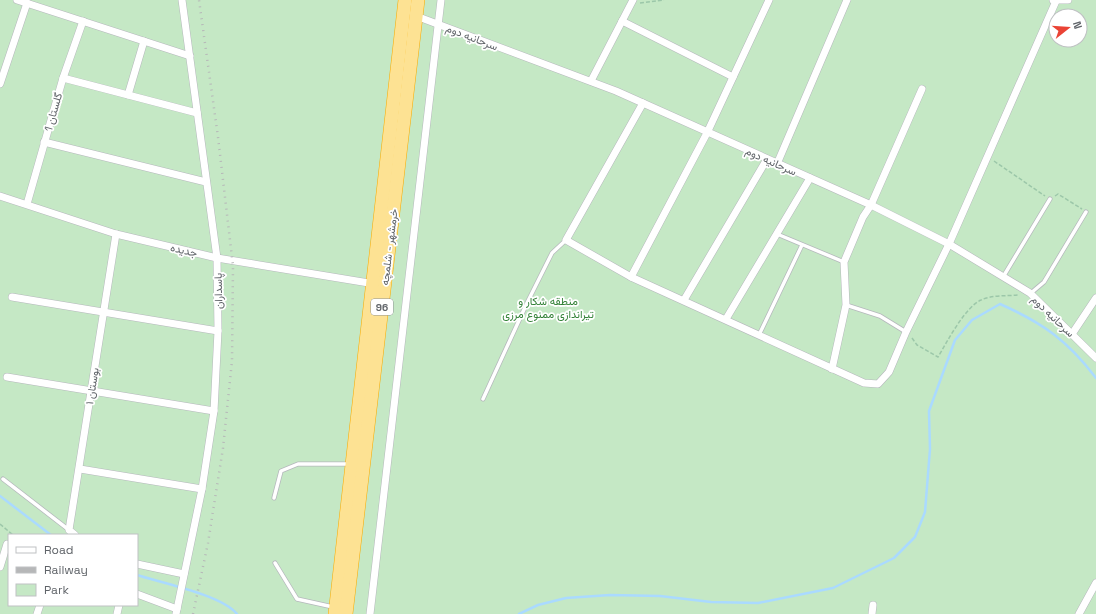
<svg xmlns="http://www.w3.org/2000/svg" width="1096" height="614" font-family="'Space Grotesk',Vazirmatn,sans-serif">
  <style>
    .green { fill: #c5e8c5; fill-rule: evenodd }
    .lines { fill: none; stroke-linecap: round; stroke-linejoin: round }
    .stream { stroke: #aadaff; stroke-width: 2.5 }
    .lane-casing { stroke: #b5b8bc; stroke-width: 5 }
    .street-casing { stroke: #b5b8bc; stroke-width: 8 }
    .highway-casing { stroke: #f9ab00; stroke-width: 14 }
    .path { stroke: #9cc7a9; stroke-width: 1.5; stroke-dasharray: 4 2; stroke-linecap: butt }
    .lane { stroke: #fff; stroke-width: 3.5 }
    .street { stroke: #fff; stroke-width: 7 }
    .highway { stroke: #fde293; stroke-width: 13 }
    .rail { stroke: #b6b7b8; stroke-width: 2.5; stroke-dasharray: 1 5; stroke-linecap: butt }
    .labels { text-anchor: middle; stroke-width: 3.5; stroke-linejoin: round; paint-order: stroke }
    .shield { fill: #fff; stroke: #8f9295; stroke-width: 1 }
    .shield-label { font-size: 10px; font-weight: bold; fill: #5f6368 }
    .street-label { font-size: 11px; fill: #5f6368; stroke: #fff }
    .park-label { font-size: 11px; fill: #348238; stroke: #fff }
  </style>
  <rect width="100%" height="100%" fill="#f1efe8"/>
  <path class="green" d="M0,0H1096V614H0ZM1056,16H1080V40H1056ZM9,535H137V605H9Z"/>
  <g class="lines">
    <g class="stream">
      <polyline points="0,496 51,535"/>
      <path d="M137,575C162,583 222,595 237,614"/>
      <path d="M519,614L538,605L566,598L610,595L660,596L711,602L758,603L833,588L894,558L915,537L925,512L930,449L929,411L955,340L972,320L1000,304C1043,323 1068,341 1096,378"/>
    </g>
    <defs>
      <g id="lane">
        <polyline points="777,234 844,262"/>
        <polyline points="1003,277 1050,199"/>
        <polyline points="1031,293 1044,282 1086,212"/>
        <polyline points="846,305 880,316 906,332"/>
        <polyline points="759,335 802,245"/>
        <polyline points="483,399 527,303 552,253 566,240"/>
        <polyline points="3,479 69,530"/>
        <polyline points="274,498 281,471 298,464 349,464"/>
        <polyline points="275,563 297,599 333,607"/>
      </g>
      <g id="street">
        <polyline points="17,0 190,56"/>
        <polyline points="1053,0 1068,0"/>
        <polyline points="416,16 616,91 871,205 949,244 1030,293 1096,358"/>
        <polyline points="622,21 733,77"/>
        <polyline points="63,78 197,113"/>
        <polyline points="591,81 633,0"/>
        <polyline points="0,84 27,3"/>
        <polyline points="128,95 144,41"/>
        <polyline points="643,103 566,240 631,277 864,383 878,384 889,372 906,332 949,244 1056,1"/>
        <polyline points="44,142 206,182"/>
        <polyline points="777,164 847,0"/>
        <polyline points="0,196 116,234 217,258 375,284"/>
        <polyline points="27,204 63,78 83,21"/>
        <polyline points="631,277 707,133 769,0"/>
        <polyline points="12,297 218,331"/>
        <polyline points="684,300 767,159"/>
        <polyline points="726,319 810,178"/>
        <polyline points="1072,334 1096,298"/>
        <polyline points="832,369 846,305 844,262 863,217 871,205 922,89"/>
        <polyline points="7,377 214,411"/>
        <polyline points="80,469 202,489"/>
        <polyline points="75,535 69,530 116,234"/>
        <polyline points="137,564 184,574"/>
        <polyline points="0,567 7,544"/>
        <polyline points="137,594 177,609"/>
        <polyline points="37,614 40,605"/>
        <polyline points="117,614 119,605"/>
        <polyline points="176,614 202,489 214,411 218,331 217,258 182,0"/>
        <polyline points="370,614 441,0"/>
        <polyline points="872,614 873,605"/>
        <polyline points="1079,614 1096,583"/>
      </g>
      <g id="highway">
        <polyline points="335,614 405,0"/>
        <polyline points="346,614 418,0"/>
      </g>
    </defs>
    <use href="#lane" class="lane-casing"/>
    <use href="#street" class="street-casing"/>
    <use href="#highway" class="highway-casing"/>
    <g class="path">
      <polyline points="640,3 664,0"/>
      <polyline points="994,161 1045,196"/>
      <polyline points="1055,196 1058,194 1082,209"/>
      <path d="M912,338L917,345L938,357C947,342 965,307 981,300C991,295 1007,296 1018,295"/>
      <polyline points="0,524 13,535"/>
    </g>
    <use href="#lane" class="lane"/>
    <use href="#street" class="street"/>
    <use href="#highway" class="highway"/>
    <polyline class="rail" points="193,614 208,543 223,448 232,361 233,266 218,137 199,0"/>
  </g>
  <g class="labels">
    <rect class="shield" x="371" y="299" width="22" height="16" rx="3"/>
    <g class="shield-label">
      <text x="382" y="311">96</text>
    </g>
    <g class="street-label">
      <text transform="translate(472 37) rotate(21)" y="4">سرحانیه دوم</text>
      <text transform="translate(53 112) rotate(-74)" y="4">گلستان 1</text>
      <text transform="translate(771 161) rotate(24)" y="4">سرحانیه دوم</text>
      <text transform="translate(389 247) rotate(-83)" y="4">خرمشهر - شلمچه</text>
      <text transform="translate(184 250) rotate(13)" y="4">جدیده</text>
      <text transform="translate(218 291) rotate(-91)" y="4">پاسداران</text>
      <text transform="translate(1053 316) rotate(44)" y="4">سرحانیه دوم</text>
      <text transform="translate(92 386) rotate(-81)" y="4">بوستان ۱</text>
    </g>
    <g class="park-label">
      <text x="548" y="305">منطقه شکار و<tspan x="548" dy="13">تیراندازی ممنوع مرزی</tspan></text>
    </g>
  </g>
  <rect x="8" y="534" width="130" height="72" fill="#ffffff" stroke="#bfc1c3"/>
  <rect x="16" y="547" width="20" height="6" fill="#ffffff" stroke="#bfc1c3"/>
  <text x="44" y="554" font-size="12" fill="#5f6368">Road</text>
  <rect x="16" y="567" width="20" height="6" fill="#b6b7b8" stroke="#bfc1c3"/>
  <text x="44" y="574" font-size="12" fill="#5f6368">Railway</text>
  <rect x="16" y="584" width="20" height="12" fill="#c5e8c5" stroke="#bfc1c3"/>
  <text x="44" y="594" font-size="12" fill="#5f6368">Park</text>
  <g transform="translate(1068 28) rotate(73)"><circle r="19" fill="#ffffff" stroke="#bfc1c3"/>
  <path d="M0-3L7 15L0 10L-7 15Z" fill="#ea4335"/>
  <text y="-6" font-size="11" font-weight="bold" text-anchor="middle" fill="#5f6368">N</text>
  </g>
</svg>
